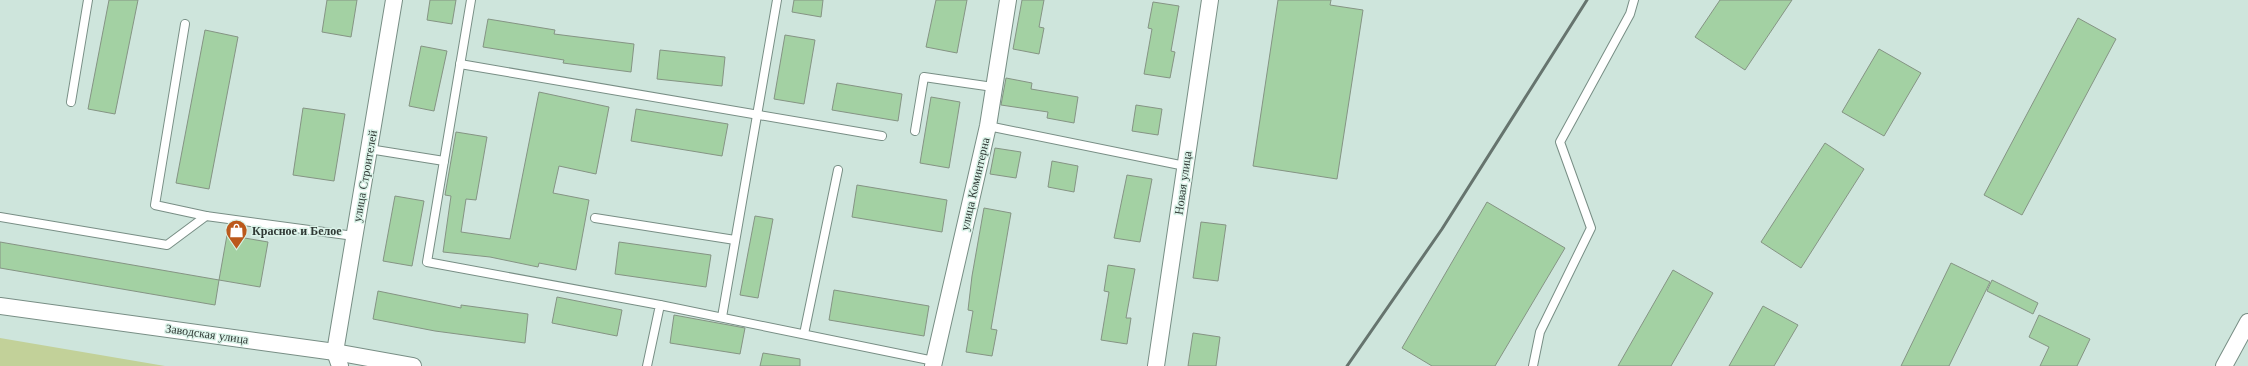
<svg xmlns="http://www.w3.org/2000/svg" width="2248" height="366" font-family="'Libre Baskerville',serif">
  <style>
    .green { fill: #c2d199 }
    .building { fill: #a3d1a3; stroke: #859484 }
    .lines { fill: none; stroke-linecap: round; stroke-linejoin: round }
    .service-casing { stroke: #788e85; stroke-width: 10 }
    .minor-casing { stroke: #788e85; stroke-width: 18 }
    .service { stroke: #fff; stroke-width: 8 }
    .minor { stroke: #fff; stroke-width: 16 }
    .rail { stroke: #66746e; stroke-width: 3 }
    .labels { text-anchor: middle; stroke-width: 3; stroke-linejoin: round; paint-order: stroke }
    .street-label { font-size: 12px; fill: #2f3834; stroke: #dbf3e9 }
    .poi-label { font-size: 12px; font-weight: bold; fill: #2f3834; stroke: #dbf3e9; text-anchor: start }
  </style>
  <rect width="100%" height="100%" fill="#cee5dc"/>
  <polygon class="green" points="0,338 165,366 0,366"/>
  <g class="building">
    <polygon points="109,0 138,0 115,114 88,109"/>
    <polygon points="327,0 357,0 351,37 322,32"/>
    <polygon points="430,0 456,0 452,24 427,20"/>
    <polygon points="794,0 823,0 821,17 792,12"/>
    <polygon points="936,0 967,0 957,53 926,47"/>
    <polygon points="1022,0 1044,0 1039,27 1044,28 1039,54 1013,49"/>
    <polygon points="1278,0 1331,0 1330,5 1363,10 1337,179 1253,166"/>
    <polygon points="1720,0 1792,0 1745,70 1695,37"/>
    <polygon points="1153,2 1179,6 1171,51 1175,52 1170,78 1144,74 1152,29 1148,28"/>
    <polygon points="2078,18 2116,39 2022,215 1984,195"/>
    <polygon points="488,19 555,30 554,34 634,44 631,72 563,63 564,60 483,47"/>
    <polygon points="205,30 238,37 209,189 176,183"/>
    <polygon points="785,35 815,40 804,104 774,99"/>
    <polygon points="421,46 447,51 434,111 409,106"/>
    <polygon points="1879,49 1921,73 1884,136 1842,112"/>
    <polygon points="660,50 725,57 722,86 657,79"/>
    <polygon points="1006,78 1032,83 1031,89 1078,97 1074,123 1047,118 1048,112 1001,105"/>
    <polygon points="837,83 902,94 898,121 832,110"/>
    <polygon points="539,92 609,107 596,174 559,166 553,193 589,200 576,270 539,263 538,267 490,257 443,252 451,196 445,195 456,132 487,137 476,200 466,199 461,232 510,239"/>
    <polygon points="931,97 960,102 949,168 920,163"/>
    <polygon points="1136,105 1162,109 1158,135 1132,131"/>
    <polygon points="303,108 345,114 334,181 293,175"/>
    <polygon points="636,109 728,124 722,156 631,141"/>
    <polygon points="1825,143 1864,169 1801,268 1761,242"/>
    <polygon points="995,148 1021,152 1016,178 990,174"/>
    <polygon points="1052,161 1078,166 1074,192 1048,187"/>
    <polygon points="1127,175 1152,179 1140,242 1114,238"/>
    <polygon points="857,185 947,200 942,232 852,217"/>
    <polygon points="395,196 424,201 412,266 383,261"/>
    <polygon points="1487,202 1565,248 1495,366 1432,366 1402,348"/>
    <polygon points="984,208 1011,213 991,329 997,330 992,356 966,352 973,311 968,310 972,276"/>
    <polygon points="755,216 773,219 758,298 740,295"/>
    <polygon points="1201,222 1226,225 1218,281 1193,278"/>
    <polygon points="227,235 268,242 260,287 219,280"/>
    <polygon points="0,242 219,280 215,305 0,268"/>
    <polygon points="619,242 711,255 706,287 615,274"/>
    <polygon points="1951,263 1990,282 1949,366 1901,366"/>
    <polygon points="1108,265 1135,269 1126,318 1131,318 1127,344 1101,340 1109,292 1104,291"/>
    <polygon points="1673,270 1713,293 1671,366 1618,366"/>
    <polygon points="1992,280 2038,303 2033,314 1987,291"/>
    <polygon points="834,290 929,306 924,336 829,320"/>
    <polygon points="378,291 461,308 461,305 528,314 525,343 435,331 373,319"/>
    <polygon points="557,297 622,310 617,336 552,323"/>
    <polygon points="1763,306 1798,325 1774,366 1729,366"/>
    <polygon points="674,315 745,328 740,354 670,343"/>
    <polygon points="2039,315 2090,339 2077,366 2040,366 2049,347 2029,337"/>
    <polygon points="1193,333 1220,337 1216,366 1188,366"/>
    <polygon points="763,353 800,359 800,366 760,366"/>
  </g>
  <g class="lines">
    <defs>
      <g id="service">
        <polyline points="471,0 427,262 660,305 647,366"/>
        <polyline points="185,24 155,205 206,216"/>
        <polyline points="460,64 882,136"/>
        <polyline points="71,102 88,0"/>
        <polyline points="988,126 1185,166"/>
        <polyline points="915,131 924,77 993,87"/>
        <polyline points="369,149 444,161"/>
        <polyline points="0,217 167,245 206,216 354,236"/>
        <polyline points="595,218 735,240"/>
        <polyline points="660,305 934,361"/>
        <polyline points="722,317 777,0"/>
        <polyline points="804,334 838,170"/>
        <polyline points="1533,366 1540,332 1591,228 1560,142 1630,14 1634,0"/>
      </g>
      <g id="minor">
        <polyline points="0,306 335,352 413,366"/>
        <polyline points="340,366 335,352 394,0"/>
        <polyline points="933,366 988,126 1008,0"/>
        <polyline points="1156,366 1210,0"/>
        <polyline points="2224,366 2248,322"/>
      </g>
    </defs>
    <use href="#service" class="service-casing"/>
    <use href="#minor" class="minor-casing"/>
    <use href="#service" class="service"/>
    <use href="#minor" class="minor"/>
    <polyline class="rail" points="1347,366 1442,229 1587,0"/>
  </g>
  <defs>
    <symbol id="shop-pin" viewBox="-11 -11 22 30"><path d="M0 17L-7.5 6A9.5 9.5 0 1 1 7.5 6Z" fill="#bb591c" stroke="#dbf3e9"/><path d="M-5-2.5h2.3a2.7 3.5 0 0 1 5.4 0H5L5.5 6h-11ZM-1.5-2.5h3a1.5 2.3 0 0 0-3 0Z" fill="#fff"/></symbol>
  </defs>
  <g fill-rule="evenodd">
    <use href="#shop-pin" x="224" y="218" width="25" height="34"/>
  </g>
  <g class="labels">
    <g class="street-label">
      <text transform="translate(365 176) rotate(-80)" y="4">улица Строителей</text>
      <text transform="translate(1183 183) rotate(-82)" y="4">Новая улица</text>
      <text transform="translate(975 184) rotate(-77)" y="4">улица Коминтерна</text>
      <text transform="translate(207 334) rotate(8)" y="4">Заводская улица</text>
    </g>
    <g class="poi-label">
      <text x="252" y="235">Красное и Белое</text>
    </g>
  </g>
</svg>
